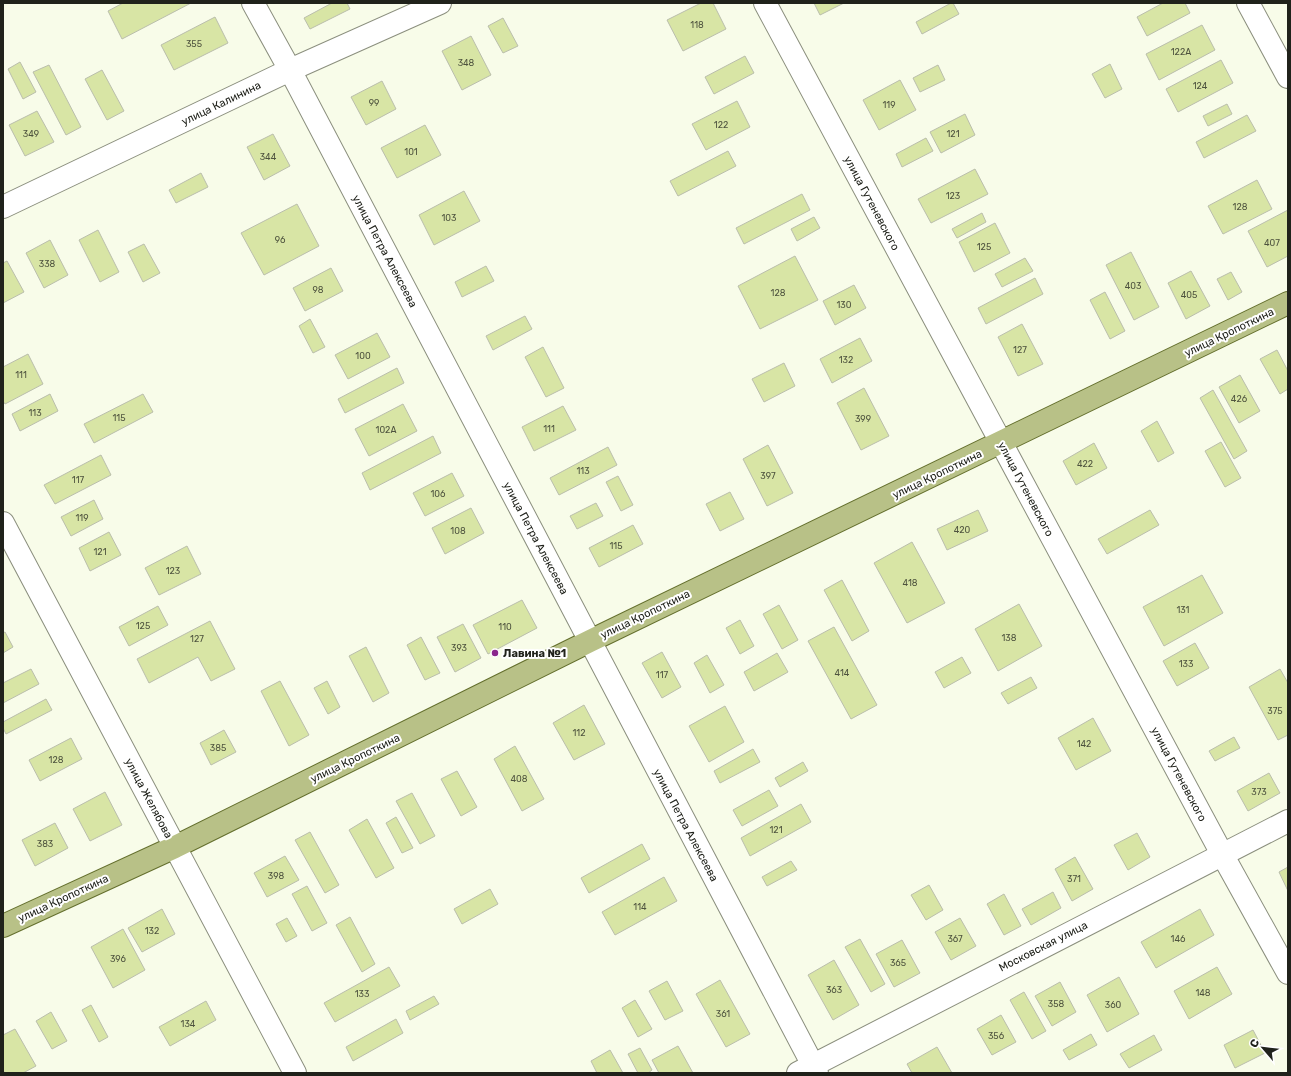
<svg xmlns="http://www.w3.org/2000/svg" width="1291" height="1076" font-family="Rubik,sans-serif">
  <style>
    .building { fill: #d8e5a5; stroke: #babeac }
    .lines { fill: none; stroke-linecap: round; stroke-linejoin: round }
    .minor-casing { stroke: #8b8f7e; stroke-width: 24 }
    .major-casing { stroke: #646f2d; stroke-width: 24 }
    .minor { stroke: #fff; stroke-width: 22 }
    .major { stroke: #b8c187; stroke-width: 22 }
    .poi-dot { fill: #8a258c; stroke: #fff; stroke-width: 1.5 }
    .labels { text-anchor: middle; stroke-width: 4; stroke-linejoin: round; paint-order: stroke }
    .number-label { font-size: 9px; fill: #4e533e }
    .street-label { font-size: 11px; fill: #20221b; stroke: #fff }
    .poi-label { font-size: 11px; font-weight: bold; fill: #20221b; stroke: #fff; text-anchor: start }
  </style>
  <rect width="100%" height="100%" fill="#f8fce9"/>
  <g class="building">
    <polygon points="123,3 191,3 122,39 108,11"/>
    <polygon points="332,3 347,3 350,9 310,29 304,18"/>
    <polygon points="701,3 713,3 726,29 683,51 667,20"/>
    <polygon points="814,3 844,3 820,15"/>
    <polygon points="951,3 953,3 959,14 922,34 916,22"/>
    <polygon points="1163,3 1185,3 1190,13 1147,36 1137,17"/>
    <polygon points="215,17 228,43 174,70 161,45"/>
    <polygon points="503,18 518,46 503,53 488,26"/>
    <polygon points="1202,25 1215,50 1159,80 1146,54"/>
    <polygon points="471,36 491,75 462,90 442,51"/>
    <polygon points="745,56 754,73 714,94 705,77"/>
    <polygon points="1221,60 1233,83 1178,112 1166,89"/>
    <polygon points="20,62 36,92 23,99 8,69"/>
    <polygon points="1110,64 1122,89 1105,98 1092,74"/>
    <polygon points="49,65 81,127 66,135 33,72"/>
    <polygon points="938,65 945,80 920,92 913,78"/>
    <polygon points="102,70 124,111 107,120 85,79"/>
    <polygon points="900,80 916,110 879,130 863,100"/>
    <polygon points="382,81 396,109 366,125 351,97"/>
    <polygon points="737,101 750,127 706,150 692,124"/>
    <polygon points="1227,104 1232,114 1208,126 1203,116"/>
    <polygon points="37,111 54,142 25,156 9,125"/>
    <polygon points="965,114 975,135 941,153 930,132"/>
    <polygon points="1247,115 1256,131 1204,158 1196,142"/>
    <polygon points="425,125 441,155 397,178 381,148"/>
    <polygon points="273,134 290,166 264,180 247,147"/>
    <polygon points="926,138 933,151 902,167 896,154"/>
    <polygon points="728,151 736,166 678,196 670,181"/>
    <polygon points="975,169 988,194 931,223 918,199"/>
    <polygon points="201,173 208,187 176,203 169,190"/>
    <polygon points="1257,180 1272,209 1223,234 1208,206"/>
    <polygon points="464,191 480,221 434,245 419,215"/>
    <polygon points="802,194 810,210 744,244 736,228"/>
    <polygon points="297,204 319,246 264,275 241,233"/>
    <polygon points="1288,210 1288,256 1267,267 1248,231"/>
    <polygon points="982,213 986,222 957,238 952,229"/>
    <polygon points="814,217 820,228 797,241 791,229"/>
    <polygon points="995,223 1010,253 974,272 959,242"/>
    <polygon points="98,230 119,272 100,282 79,240"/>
    <polygon points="50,240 68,275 44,288 26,253"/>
    <polygon points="144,244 160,273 143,282 128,252"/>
    <polygon points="1131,252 1159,307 1134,320 1106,265"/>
    <polygon points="795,256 818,300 760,329 738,286"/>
    <polygon points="1025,258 1033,271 1002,287 995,274"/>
    <polygon points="7,261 24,292 3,303 3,263"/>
    <polygon points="486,266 494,281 462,297 455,282"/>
    <polygon points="331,268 343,291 305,311 293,288"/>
    <polygon points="1191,271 1210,306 1186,319 1168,283"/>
    <polygon points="1231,272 1242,292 1228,300 1217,279"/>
    <polygon points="1035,278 1043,294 986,324 978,308"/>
    <polygon points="854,285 866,308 835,325 823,301"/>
    <polygon points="1105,292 1125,331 1110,339 1090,300"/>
    <polygon points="525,316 532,329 493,350 486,336"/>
    <polygon points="310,319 325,347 313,353 299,326"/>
    <polygon points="1022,324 1043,364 1018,376 998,337"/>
    <polygon points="377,333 390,357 348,379 335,355"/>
    <polygon points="860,338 872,361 832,383 820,359"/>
    <polygon points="543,347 564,388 546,397 525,357"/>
    <polygon points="1277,350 1288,371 1288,389 1280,394 1260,359"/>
    <polygon points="28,354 43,384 5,404 3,401 3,367"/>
    <polygon points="784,363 795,386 764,402 752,379"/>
    <polygon points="397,368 404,383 345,413 338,399"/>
    <polygon points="1240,375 1260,411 1239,423 1219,387"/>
    <polygon points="864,388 889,436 861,450 837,403"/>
    <polygon points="1213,390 1247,451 1234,459 1200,398"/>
    <polygon points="50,394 58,411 20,431 12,414"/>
    <polygon points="143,394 153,412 94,443 84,424"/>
    <polygon points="403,404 417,431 369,456 355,429"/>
    <polygon points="563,406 576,430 534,451 522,427"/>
    <polygon points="1157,421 1174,453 1158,462 1141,431"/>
    <polygon points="433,436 441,453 370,490 362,473"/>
    <polygon points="1221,442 1241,478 1225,487 1205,451"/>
    <polygon points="1094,443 1107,468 1076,485 1063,461"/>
    <polygon points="768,445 793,493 767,506 743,459"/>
    <polygon points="608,447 617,465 559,495 550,478"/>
    <polygon points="101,455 111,475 55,504 44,485"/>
    <polygon points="452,473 464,496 425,516 413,493"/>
    <polygon points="618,476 633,505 621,511 606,482"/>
    <polygon points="730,492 744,519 720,531 706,504"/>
    <polygon points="94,500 103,519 71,536 61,517"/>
    <polygon points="596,503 603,516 577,529 570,516"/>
    <polygon points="471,508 484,533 445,554 432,528"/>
    <polygon points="978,510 988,531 947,550 937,529"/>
    <polygon points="1150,510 1159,525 1107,554 1098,539"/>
    <polygon points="633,525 643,544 599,567 589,548"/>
    <polygon points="109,532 121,555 90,571 79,548"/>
    <polygon points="912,542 945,603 907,623 874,563"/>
    <polygon points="187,546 201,574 159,595 145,568"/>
    <polygon points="1202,575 1223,613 1164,646 1143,607"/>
    <polygon points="842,580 869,631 852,641 824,590"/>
    <polygon points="522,600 537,628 488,654 473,625"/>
    <polygon points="1019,604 1042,646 998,671 975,629"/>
    <polygon points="779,605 798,640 782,649 763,614"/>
    <polygon points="158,606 168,625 129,646 119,627"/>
    <polygon points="740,620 754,646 740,654 726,628"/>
    <polygon points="210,621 235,669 211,681 198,657 149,683 137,659"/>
    <polygon points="463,624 481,658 455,672 437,637"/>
    <polygon points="834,627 877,705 851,719 808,641"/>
    <polygon points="5,632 13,647 3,653 3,633"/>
    <polygon points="421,637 440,673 425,680 407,645"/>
    <polygon points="1195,643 1209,668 1177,686 1163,661"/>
    <polygon points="366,647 389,693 373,702 349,656"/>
    <polygon points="662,652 681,687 662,698 642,663"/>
    <polygon points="777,653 788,672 754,691 744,672"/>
    <polygon points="707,655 724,685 710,693 694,663"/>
    <polygon points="962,657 971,673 944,688 935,672"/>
    <polygon points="31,669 39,684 3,703 3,683"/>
    <polygon points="1280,669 1288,683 1288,735 1278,740 1249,687"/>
    <polygon points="1031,677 1037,688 1008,704 1001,693"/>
    <polygon points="280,681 309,735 289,746 261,691"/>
    <polygon points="327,681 340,707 328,714 314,688"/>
    <polygon points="46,699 52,710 6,734 3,728 3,722"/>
    <polygon points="584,705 605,744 574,760 553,723"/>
    <polygon points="725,706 744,742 709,762 689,726"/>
    <polygon points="1093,718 1111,751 1076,770 1058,738"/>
    <polygon points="224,730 236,752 211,765 200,743"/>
    <polygon points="1234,737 1240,748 1215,761 1209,751"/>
    <polygon points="71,738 82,759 40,781 29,760"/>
    <polygon points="515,746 544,799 522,811 494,759"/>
    <polygon points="753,749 760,762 720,783 714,771"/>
    <polygon points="803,762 808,771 780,787 775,778"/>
    <polygon points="457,771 477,807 461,816 441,779"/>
    <polygon points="1269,773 1280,793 1248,811 1237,791"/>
    <polygon points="769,790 778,806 742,826 733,810"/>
    <polygon points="105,792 122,825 90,841 73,809"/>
    <polygon points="412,793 435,836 420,844 396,801"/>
    <polygon points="801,804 811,822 750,856 741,838"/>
    <polygon points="396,817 413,848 402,853 386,823"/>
    <polygon points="367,819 394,868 376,878 349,830"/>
    <polygon points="55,823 68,848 35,866 22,840"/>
    <polygon points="310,832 339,885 325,893 295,840"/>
    <polygon points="1137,833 1150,857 1128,870 1114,845"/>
    <polygon points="642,844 650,859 589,893 581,878"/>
    <polygon points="285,856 299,880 267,897 254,873"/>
    <polygon points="1075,857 1093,889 1072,901 1055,869"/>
    <polygon points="791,861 797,870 767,886 762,877"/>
    <polygon points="1288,867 1288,891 1279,872"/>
    <polygon points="664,877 677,901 615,935 602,912"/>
    <polygon points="929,885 943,910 926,920 911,895"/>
    <polygon points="307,886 327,923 312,931 292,894"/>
    <polygon points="490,889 498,904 462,924 454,909"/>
    <polygon points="1053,892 1061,908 1031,925 1022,909"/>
    <polygon points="1004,894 1021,926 1004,935 987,904"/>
    <polygon points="162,909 175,934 142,952 128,928"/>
    <polygon points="1200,909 1214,935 1156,968 1141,942"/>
    <polygon points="350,917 375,964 362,972 336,925"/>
    <polygon points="287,918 297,936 286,942 276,924"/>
    <polygon points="960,918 976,946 951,960 935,932"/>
    <polygon points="123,929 145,970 113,988 91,947"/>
    <polygon points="860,939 885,984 871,992 845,947"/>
    <polygon points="902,940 920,973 894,987 876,954"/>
    <polygon points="834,960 859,1005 833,1020 808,975"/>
    <polygon points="389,967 400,986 335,1022 324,1003"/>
    <polygon points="1217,967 1232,994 1189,1019 1174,991"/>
    <polygon points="1119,977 1139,1014 1107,1032 1087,995"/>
    <polygon points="720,980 750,1034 726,1047 696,994"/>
    <polygon points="667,981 683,1011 665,1020 649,991"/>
    <polygon points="1060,982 1076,1012 1052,1026 1035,996"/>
    <polygon points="1024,992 1046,1031 1032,1039 1010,1000"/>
    <polygon points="434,996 439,1004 410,1020 406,1011"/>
    <polygon points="635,1000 652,1029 638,1037 622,1008"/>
    <polygon points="206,1001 216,1020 170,1046 159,1027"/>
    <polygon points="91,1005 108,1037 99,1042 82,1010"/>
    <polygon points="51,1012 67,1041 52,1049 36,1021"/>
    <polygon points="1001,1015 1016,1042 992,1055 977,1029"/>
    <polygon points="396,1019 403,1033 353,1061 346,1047"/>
    <polygon points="15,1029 36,1066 23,1073 5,1073 3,1070 3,1035"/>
    <polygon points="1253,1030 1265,1053 1235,1068 1224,1045"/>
    <polygon points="1091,1034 1097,1045 1069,1060 1063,1050"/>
    <polygon points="1154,1035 1162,1050 1129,1068 1120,1054"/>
    <polygon points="678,1046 693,1073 659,1073 652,1060"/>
    <polygon points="937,1047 952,1073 912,1073 907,1064"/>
    <polygon points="640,1048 652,1070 648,1073 638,1073 628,1054"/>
    <polygon points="610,1050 623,1073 597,1073 591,1061"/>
  </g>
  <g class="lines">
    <defs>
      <g id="minor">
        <polyline points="253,3 290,70 817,1073"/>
        <polyline points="765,3 1222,854 1288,973"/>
        <polyline points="1248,3 1288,77"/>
        <polyline points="3,207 290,70 440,3"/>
        <polyline points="3,523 295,1073"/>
        <polyline points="798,1073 1288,821"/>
      </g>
      <polyline id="major" points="3,926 175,847 590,641 1288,303"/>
    </defs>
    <use href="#minor" class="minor-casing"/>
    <use href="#major" class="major-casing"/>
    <use href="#minor" class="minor"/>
    <use href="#major" class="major"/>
  </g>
  <circle class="poi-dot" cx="495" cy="653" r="4"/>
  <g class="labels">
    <g class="number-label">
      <text x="697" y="28">118</text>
      <text x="194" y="47">355</text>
      <text x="1181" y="55">122А</text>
      <text x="466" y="66">348</text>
      <text x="1200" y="89">124</text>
      <text x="374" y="106">99</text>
      <text x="889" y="108">119</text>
      <text x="721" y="128">122</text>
      <text x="31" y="137">349</text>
      <text x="953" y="137">121</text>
      <text x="411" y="155">101</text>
      <text x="268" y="160">344</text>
      <text x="953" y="199">123</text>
      <text x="1240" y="210">128</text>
      <text x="449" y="221">103</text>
      <text x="280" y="243">96</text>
      <text x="1272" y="246">407</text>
      <text x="984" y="250">125</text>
      <text x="47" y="267">338</text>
      <text x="1133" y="289">403</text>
      <text x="318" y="293">98</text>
      <text x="778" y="296">128</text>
      <text x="1189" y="298">405</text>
      <text x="844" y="308">130</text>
      <text x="1020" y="353">127</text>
      <text x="363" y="359">100</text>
      <text x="846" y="363">132</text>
      <text x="21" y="378">111</text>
      <text x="1239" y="402">426</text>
      <text x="35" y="416">113</text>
      <text x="119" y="421">115</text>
      <text x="863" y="422">399</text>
      <text x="549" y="432">111</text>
      <text x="386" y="433">102А</text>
      <text x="1085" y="467">422</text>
      <text x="583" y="474">113</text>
      <text x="768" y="479">397</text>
      <text x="78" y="483">117</text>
      <text x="438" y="497">106</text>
      <text x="82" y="521">119</text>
      <text x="962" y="533">420</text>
      <text x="458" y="534">108</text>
      <text x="616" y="549">115</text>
      <text x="100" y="555">121</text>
      <text x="173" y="574">123</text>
      <text x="910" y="586">418</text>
      <text x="1183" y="613">131</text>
      <text x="143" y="629">125</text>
      <text x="505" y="630">110</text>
      <text x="1009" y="641">138</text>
      <text x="197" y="642">127</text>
      <text x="459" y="651">393</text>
      <text x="1186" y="667">133</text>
      <text x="842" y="676">414</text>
      <text x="662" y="678">117</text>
      <text x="1275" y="714">375</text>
      <text x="579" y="736">112</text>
      <text x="1084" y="747">142</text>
      <text x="218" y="751">385</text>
      <text x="56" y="763">128</text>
      <text x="519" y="782">408</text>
      <text x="1259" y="795">373</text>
      <text x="776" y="833">121</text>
      <text x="45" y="847">383</text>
      <text x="276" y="879">398</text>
      <text x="1074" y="882">371</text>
      <text x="640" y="910">114</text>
      <text x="152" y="934">132</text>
      <text x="955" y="942">367</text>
      <text x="1178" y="942">146</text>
      <text x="118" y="962">396</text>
      <text x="898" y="966">365</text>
      <text x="834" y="993">363</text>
      <text x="1203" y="996">148</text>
      <text x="362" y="997">133</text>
      <text x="1056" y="1007">358</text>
      <text x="1113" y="1008">360</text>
      <text x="723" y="1017">361</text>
      <text x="188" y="1027">134</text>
      <text x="996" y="1039">356</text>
    </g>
    <g class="street-label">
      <text transform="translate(221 103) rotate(-26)" y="4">улица Калинина</text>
      <text transform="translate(872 203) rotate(62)" y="4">улица Гутеневского</text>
      <text transform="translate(385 251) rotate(62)" y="4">улица Петра Алексеева</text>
      <text transform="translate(1229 332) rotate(-26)" y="4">улица Кропоткина</text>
      <text transform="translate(937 474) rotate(-26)" y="4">улица Кропоткина</text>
      <text transform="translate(1026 489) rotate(62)" y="4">улица Гутеневского</text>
      <text transform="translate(536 538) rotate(62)" y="4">улица Петра Алексеева</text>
      <text transform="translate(645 614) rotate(-26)" y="4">улица Кропоткина</text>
      <text transform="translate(355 758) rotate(-26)" y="4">улица Кропоткина</text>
      <text transform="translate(1179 774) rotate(62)" y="4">улица Гутеневского</text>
      <text transform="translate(149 798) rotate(62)" y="4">улица Желябова</text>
      <text transform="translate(686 825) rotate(62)" y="4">улица Петра Алексеева</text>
      <text transform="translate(63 898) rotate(-25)" y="4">улица Кропоткина</text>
      <text transform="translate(1043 946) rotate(-27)" y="4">Московская улица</text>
    </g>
    <g class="poi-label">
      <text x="503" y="657">Лавина №1</text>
    </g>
  </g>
  <rect width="1291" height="1076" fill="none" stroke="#20221b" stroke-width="8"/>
  <g transform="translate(1263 1048) rotate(298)" stroke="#ffffff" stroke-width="3" paint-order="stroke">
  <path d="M0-3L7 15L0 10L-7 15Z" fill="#20221b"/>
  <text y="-6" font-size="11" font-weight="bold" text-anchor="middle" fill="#20221b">С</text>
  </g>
</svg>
